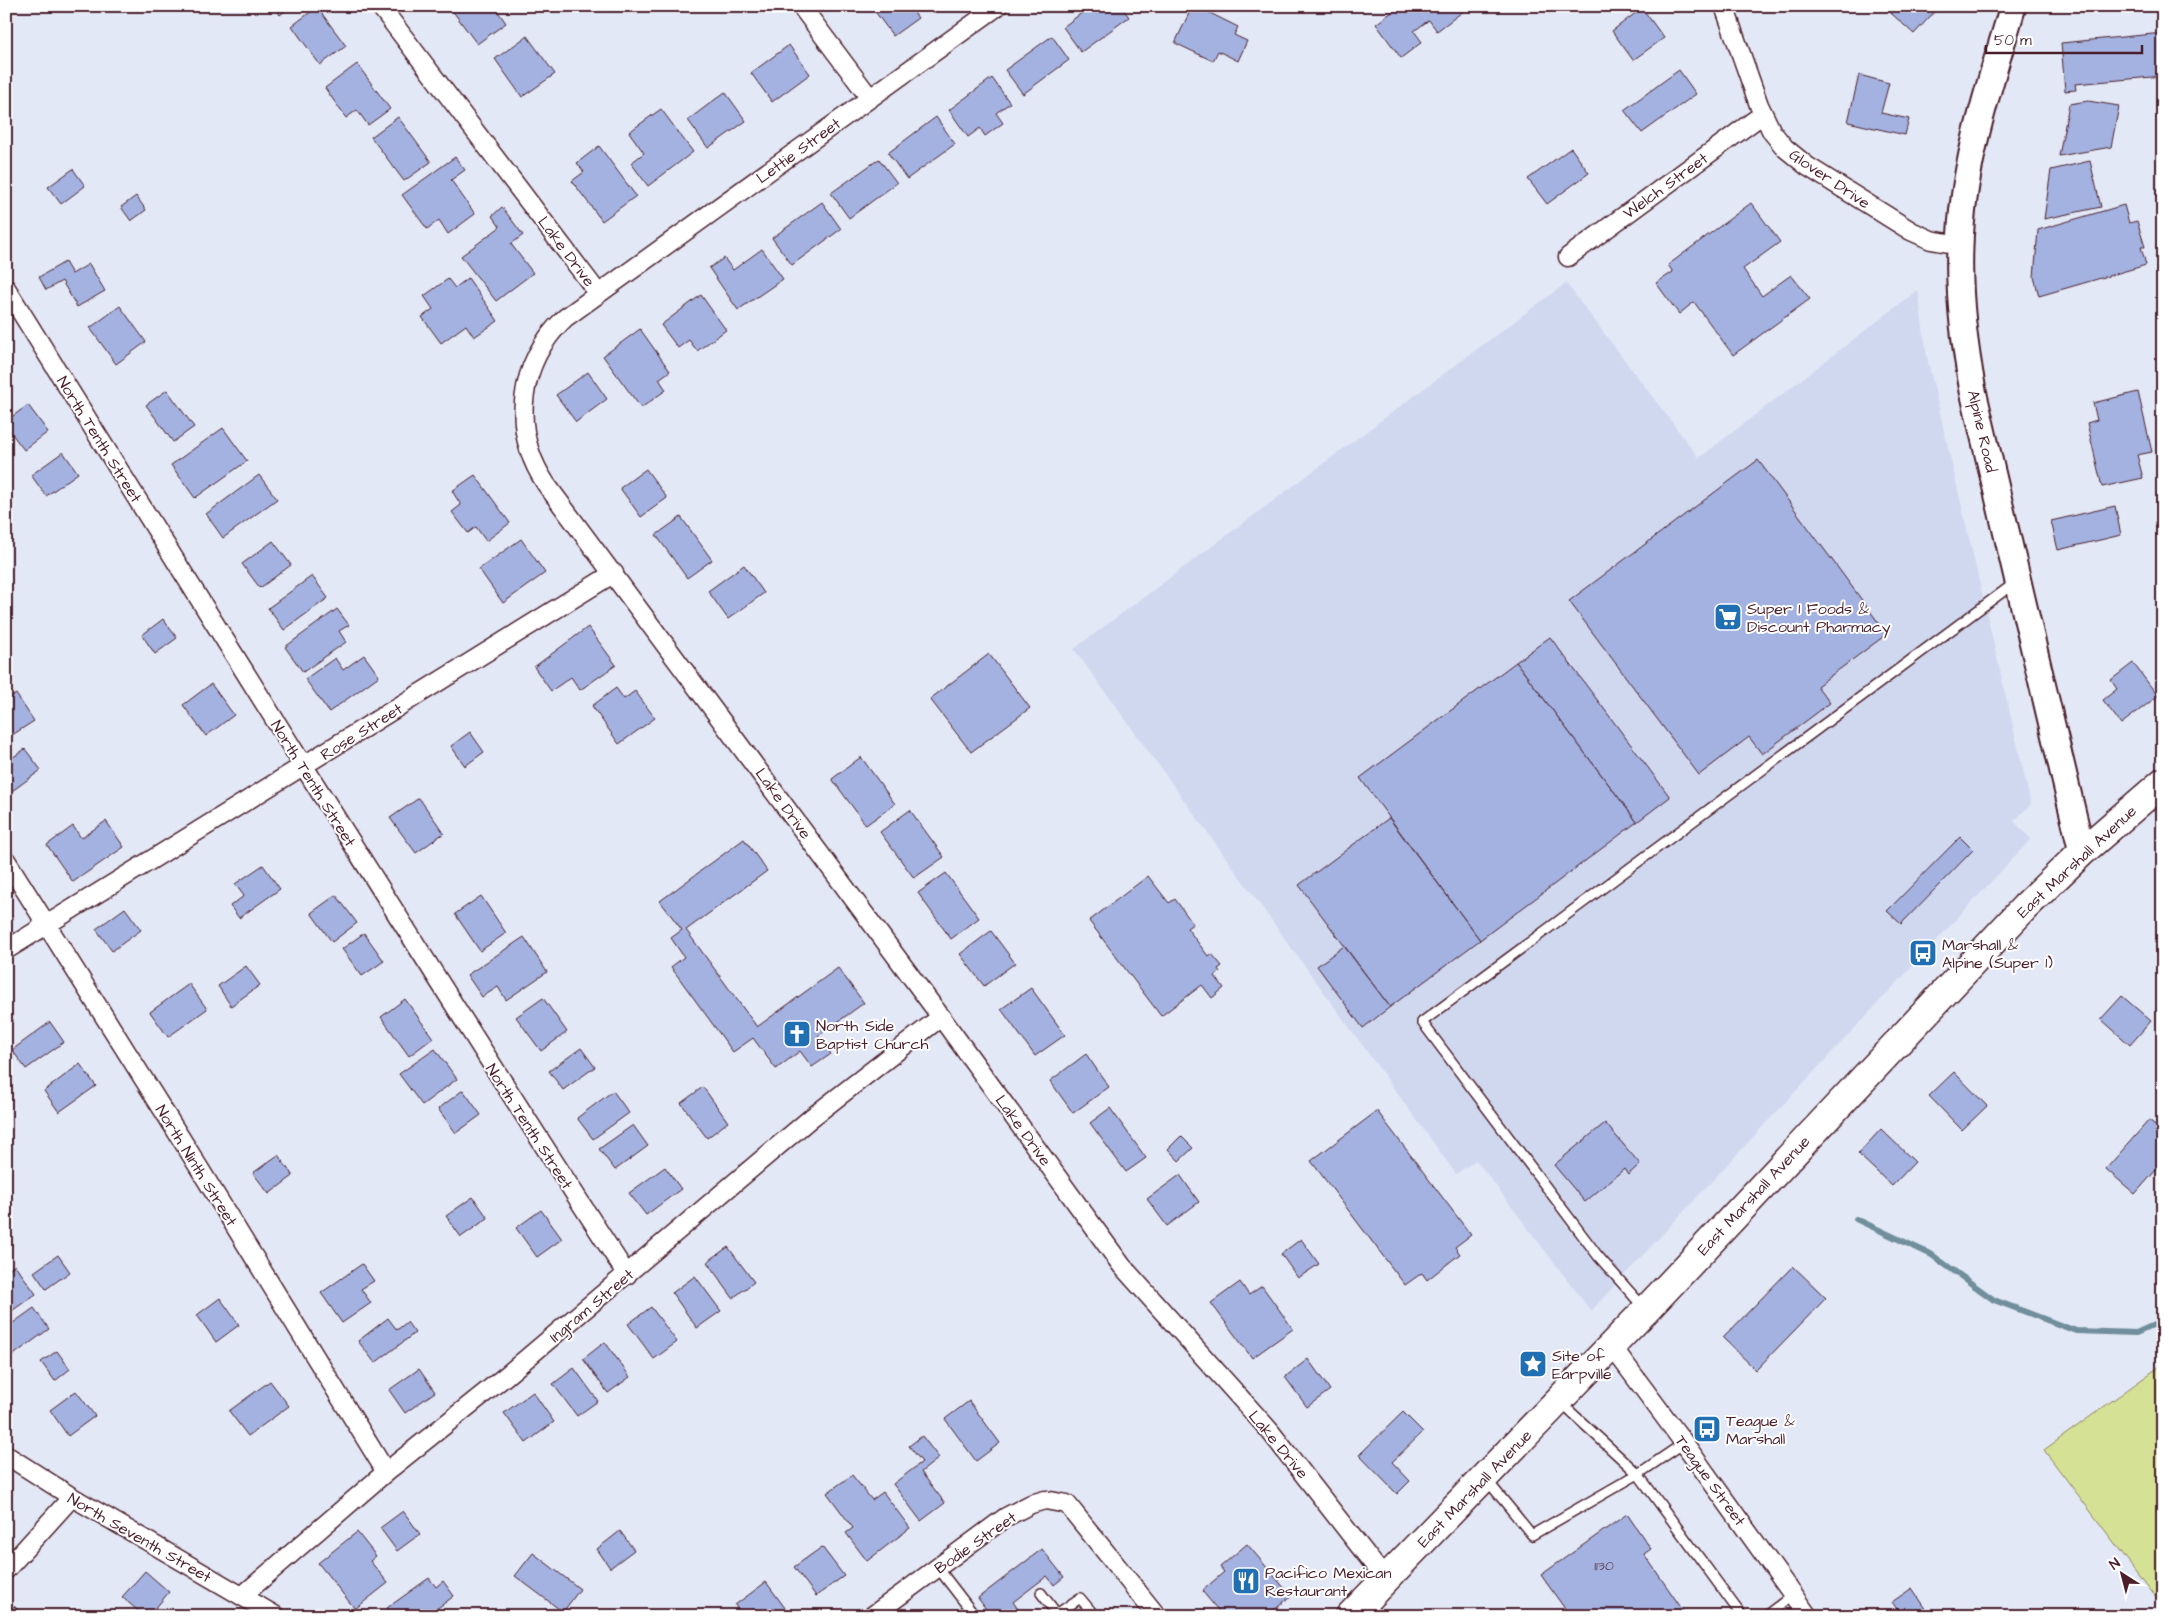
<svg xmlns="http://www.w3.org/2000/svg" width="2169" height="1622" font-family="'Architects Daughter',sans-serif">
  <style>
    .built { fill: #d0d8f0 }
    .green { fill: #d5e295; stroke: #908060 }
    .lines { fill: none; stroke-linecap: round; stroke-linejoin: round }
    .stream { stroke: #708e9b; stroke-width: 6 }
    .building { fill: #a3b2e1; stroke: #4a1f2b }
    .service-casing { stroke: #4a1f2b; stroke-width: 12 }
    .minor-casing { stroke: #4a1f2b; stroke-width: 21 }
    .secondary-casing { stroke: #4a1f2b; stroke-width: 29 }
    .primary-casing { stroke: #4a1f2b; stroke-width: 31 }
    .service { stroke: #fff; stroke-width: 9 }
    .minor { stroke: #fff; stroke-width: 18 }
    .secondary { stroke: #fff; stroke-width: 25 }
    .primary { stroke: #fff; stroke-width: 28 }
    .labels { text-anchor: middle; stroke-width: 4; stroke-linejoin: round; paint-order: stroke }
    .number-label { font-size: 14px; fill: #604458 }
    .street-label { font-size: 16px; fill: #4a1f2b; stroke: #fff }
    .poi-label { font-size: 16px; fill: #4a1f2b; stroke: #fff; text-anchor: start }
  </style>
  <rect width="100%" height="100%" fill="#e3e8f6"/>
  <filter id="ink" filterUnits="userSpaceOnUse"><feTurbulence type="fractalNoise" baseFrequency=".02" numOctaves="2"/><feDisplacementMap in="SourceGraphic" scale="10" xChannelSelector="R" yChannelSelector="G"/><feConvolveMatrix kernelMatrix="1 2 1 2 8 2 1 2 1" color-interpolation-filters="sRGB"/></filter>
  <g filter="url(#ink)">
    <polygon class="built" points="1566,283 1699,458 1918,290 1927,357 2031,804 2014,821 2031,839 1591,1311 1476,1160 1456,1174 1074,649"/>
    <polygon class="green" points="2163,1364 2163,1607 2044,1450"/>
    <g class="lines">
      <polyline class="stream" points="1856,1219 1932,1255 1994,1300 2076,1331 2136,1333 2163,1321"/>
    </g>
    <g class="building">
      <polygon points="274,6 291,6 280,15"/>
      <polygon points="449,6 494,6 506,23 477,44"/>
      <polygon points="871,6 909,6 918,18 893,36"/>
      <polygon points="1091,6 1121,6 1129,17 1081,52 1063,27"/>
      <polygon points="1186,6 1209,6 1206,11 1238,27 1234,35 1247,41 1238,61 1218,51 1213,61 1175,43 1191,9"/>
      <polygon points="1400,6 1463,6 1465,10 1437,31 1429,20 1414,31 1422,42 1401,58 1376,24"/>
      <polygon points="1799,6 1814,6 1801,12"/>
      <polygon points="1883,6 1931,6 1936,10 1914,34"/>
      <polygon points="317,7 346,46 320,65 292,26"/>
      <polygon points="1642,8 1664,38 1633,60 1612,31"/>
      <polygon points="2163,33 2163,76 2075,84 2076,90 2065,91 2061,43"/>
      <polygon points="527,36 555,74 522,97 495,59"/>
      <polygon points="1052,36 1069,60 1023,94 1005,70"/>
      <polygon points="789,45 810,74 772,102 751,73"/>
      <polygon points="357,64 390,109 368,125 357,110 346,118 325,88"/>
      <polygon points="1679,70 1696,94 1642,133 1624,110"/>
      <polygon points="1859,75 1889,83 1881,113 1909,119 1905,135 1848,122"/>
      <polygon points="992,78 1010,103 996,113 1003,123 985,136 980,128 968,137 949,110"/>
      <polygon points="725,92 746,121 708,148 688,120"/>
      <polygon points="2088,101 2119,106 2111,147 2059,156 2069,104"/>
      <polygon points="661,109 693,152 648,186 631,163 644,153 629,132"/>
      <polygon points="398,117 431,162 404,181 371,137"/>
      <polygon points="936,117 955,144 907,179 888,153"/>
      <polygon points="599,146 636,196 602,221 572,181 584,172 577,163"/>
      <polygon points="1571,148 1589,173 1547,204 1528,179"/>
      <polygon points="455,157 465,170 451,180 475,214 448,234 439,220 427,229 402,195"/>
      <polygon points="879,159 897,183 849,218 831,193"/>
      <polygon points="2090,161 2101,207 2044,219 2051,170"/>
      <polygon points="73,169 85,186 61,204 48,187"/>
      <polygon points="136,196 146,210 131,221 121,207"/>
      <polygon points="822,202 841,229 792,265 772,238"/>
      <polygon points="1751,203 1780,242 1743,269 1762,296 1791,275 1810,299 1733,355 1694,302 1679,314 1656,283 1673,272 1668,265"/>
      <polygon points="2124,205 2129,223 2137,221 2145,247 2141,247 2146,265 2039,296 2034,277 2038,230"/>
      <polygon points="502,207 523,235 511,244 533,273 496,301 461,256 500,227 492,216"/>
      <polygon points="762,249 783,279 738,310 709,268 724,258 733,270"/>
      <polygon points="65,262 72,274 89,264 105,291 77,307 62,281 46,290 39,277"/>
      <polygon points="468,278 498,321 474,337 466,325 441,343 422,317 433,309 424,296 448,279 455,288"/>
      <polygon points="701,295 726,330 697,351 689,340 678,348 661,325"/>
      <polygon points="120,306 146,342 116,364 90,328"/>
      <polygon points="640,329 670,371 659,379 666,390 641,408 603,356"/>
      <polygon points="588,372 607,399 576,422 556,395"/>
      <polygon points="167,390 194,427 173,442 146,405"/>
      <polygon points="2138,392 2152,452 2137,455 2143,478 2102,487 2087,423 2097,420 2093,403"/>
      <polygon points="28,405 48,432 24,450 6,426 6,421"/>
      <polygon points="223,428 247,461 195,498 171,465"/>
      <polygon points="63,452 78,473 46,496 31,475"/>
      <polygon points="1758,460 1887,634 1817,686 1830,703 1762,754 1749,737 1699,775 1569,601"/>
      <polygon points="646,469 667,498 641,517 620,488"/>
      <polygon points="259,475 277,499 223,538 206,514"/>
      <polygon points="475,475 510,523 486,541 476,527 468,533 452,512 461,505 452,491"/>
      <polygon points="2115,506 2121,535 2058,550 2051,521"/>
      <polygon points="681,517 712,560 687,578 656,535"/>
      <polygon points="521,539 545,573 503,603 479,569"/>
      <polygon points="273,541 291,565 260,588 242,564"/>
      <polygon points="744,565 764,593 728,619 708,591"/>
      <polygon points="312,576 328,598 284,630 268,608"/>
      <polygon points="337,609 349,625 339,631 346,642 303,672 285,647"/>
      <polygon points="163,619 177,638 155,654 142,635"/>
      <polygon points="588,627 616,665 580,690 571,677 551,691 534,667"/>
      <polygon points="1550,637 1670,797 1637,822 1516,662"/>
      <polygon points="989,654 1030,708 971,752 930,699"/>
      <polygon points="364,655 379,676 329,712 305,679 335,658 343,670"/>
      <polygon points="1516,662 1637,822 1480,940 1360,778"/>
      <polygon points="2133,663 2158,696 2121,724 2103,700 2117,689 2111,680"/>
      <polygon points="211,684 234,715 206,736 183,705"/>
      <polygon points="616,688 624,699 635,691 655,718 619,744 592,706"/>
      <polygon points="16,694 34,721 6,739 6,700"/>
      <polygon points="470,732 484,752 465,766 451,746"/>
      <polygon points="25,749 41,770 12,791 6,783 6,762"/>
      <polygon points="861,757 895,804 866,825 832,779"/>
      <polygon points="419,798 444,833 416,853 390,818"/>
      <polygon points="910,810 944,857 914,878 880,832"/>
      <polygon points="1389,818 1480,940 1390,1007 1299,885"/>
      <polygon points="106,821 124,847 73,882 47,845 73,826 81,838"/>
      <polygon points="1960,837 1973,850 1901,924 1887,911"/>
      <polygon points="744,839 767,871 686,930 757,1027 838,968 864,1003 818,1036 831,1054 812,1067 800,1051 776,1069 753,1038 733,1052 671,967 684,957 671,938 682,930 660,901"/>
      <polygon points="263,865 280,889 239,918 230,906 244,896 235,884"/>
      <polygon points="946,873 979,918 951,939 918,893"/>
      <polygon points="1148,876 1169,903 1175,899 1193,924 1187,928 1208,956 1212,954 1222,966 1218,969 1220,972 1215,976 1224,988 1212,998 1202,985 1161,1016 1089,921"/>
      <polygon points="336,895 357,923 332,942 311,913"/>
      <polygon points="481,896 506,933 480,951 455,914"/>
      <polygon points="125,908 141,930 112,951 96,929"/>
      <polygon points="991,931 1015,963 984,986 960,954"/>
      <polygon points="364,933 384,961 362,976 342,949"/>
      <polygon points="524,937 547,972 506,1000 498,987 482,997 467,975"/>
      <polygon points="1344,946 1390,1007 1363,1028 1317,966"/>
      <polygon points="246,966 260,985 231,1006 218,986"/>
      <polygon points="189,984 207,1009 168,1037 150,1012"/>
      <polygon points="1031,988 1065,1035 1035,1056 1001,1009"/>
      <polygon points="2122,996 2151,1021 2130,1045 2101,1019"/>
      <polygon points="543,998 567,1032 541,1051 516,1017"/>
      <polygon points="405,999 433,1038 409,1056 381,1017"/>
      <polygon points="50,1022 64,1042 26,1069 12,1050"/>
      <polygon points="581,1048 595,1067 563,1090 549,1071"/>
      <polygon points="435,1049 457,1079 422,1105 399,1074"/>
      <polygon points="1086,1054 1109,1087 1073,1113 1050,1081"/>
      <polygon points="80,1064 96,1086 59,1112 44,1091"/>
      <polygon points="1954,1072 1987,1106 1962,1130 1929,1096"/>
      <polygon points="703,1087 728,1122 707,1138 681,1103"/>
      <polygon points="463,1090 481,1115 456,1133 438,1109"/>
      <polygon points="613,1091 629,1113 593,1139 577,1118"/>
      <polygon points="1110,1108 1146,1158 1126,1172 1090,1123"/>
      <polygon points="1377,1111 1471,1235 1455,1247 1460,1254 1427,1280 1422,1273 1405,1285 1311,1161"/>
      <polygon points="2149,1120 2163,1131 2163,1162 2135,1194 2106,1169"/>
      <polygon points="1605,1123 1640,1164 1628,1175 1624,1169 1585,1202 1554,1165"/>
      <polygon points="633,1125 648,1146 615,1170 599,1149"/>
      <polygon points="1881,1129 1915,1162 1892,1186 1858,1154"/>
      <polygon points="1181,1136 1193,1148 1179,1161 1168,1149"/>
      <polygon points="278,1155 293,1176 269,1194 253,1173"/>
      <polygon points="665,1167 681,1189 646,1215 629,1193"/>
      <polygon points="1180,1175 1199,1202 1167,1226 1147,1199"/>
      <polygon points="473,1197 488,1218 461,1237 446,1216"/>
      <polygon points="541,1210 562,1239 537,1257 516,1228"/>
      <polygon points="1301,1239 1319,1264 1298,1278 1281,1254"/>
      <polygon points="728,1247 754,1282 733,1298 707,1262"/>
      <polygon points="58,1255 70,1272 46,1289 34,1272"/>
      <polygon points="362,1264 374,1281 361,1289 371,1303 342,1323 321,1293"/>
      <polygon points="15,1265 36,1294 6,1315 6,1271"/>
      <polygon points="1793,1266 1826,1298 1756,1370 1723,1338"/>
      <polygon points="695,1276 721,1311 697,1328 672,1293"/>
      <polygon points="1240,1282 1249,1295 1262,1286 1293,1329 1252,1358 1211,1303"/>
      <polygon points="220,1298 239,1325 216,1342 197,1315"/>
      <polygon points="651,1307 677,1342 654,1359 628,1324"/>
      <polygon points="34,1308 49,1329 12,1356 6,1348 6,1328"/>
      <polygon points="388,1318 397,1330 407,1322 415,1333 375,1363 358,1341"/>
      <polygon points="605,1342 630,1377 608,1393 583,1359"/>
      <polygon points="57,1351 70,1369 55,1381 41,1362"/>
      <polygon points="1308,1359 1330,1390 1307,1407 1285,1377"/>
      <polygon points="574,1368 598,1401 577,1416 553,1384"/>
      <polygon points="419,1369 435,1392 405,1413 389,1390"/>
      <polygon points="270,1381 289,1406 248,1436 229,1411"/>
      <polygon points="76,1391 95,1416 68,1436 50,1410"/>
      <polygon points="533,1392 554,1422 526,1443 504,1413"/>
      <polygon points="969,1401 1000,1443 976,1461 945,1419"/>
      <polygon points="1403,1412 1423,1432 1392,1462 1410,1481 1397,1494 1359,1455"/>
      <polygon points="922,1436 939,1458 921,1472 945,1503 921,1521 893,1484 922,1462 909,1446"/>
      <polygon points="852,1475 872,1500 883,1492 910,1528 867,1561 846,1533 853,1528 827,1493"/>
      <polygon points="403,1511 420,1534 397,1551 380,1528"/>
      <polygon points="1627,1514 1651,1549 1644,1554 1687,1616 1570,1616 1541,1575"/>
      <polygon points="620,1531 634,1550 610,1568 597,1549"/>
      <polygon points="357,1532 376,1556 370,1561 388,1583 355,1609 318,1563"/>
      <polygon points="1247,1544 1291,1596 1267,1616 1223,1616 1202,1591 1224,1572 1220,1567"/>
      <polygon points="822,1547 844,1576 816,1596 794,1567"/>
      <polygon points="1042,1549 1064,1577 1054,1585 1047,1576 1013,1602 1023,1616 991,1616 978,1598"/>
      <polygon points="533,1553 580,1589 563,1612 515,1576"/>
      <polygon points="145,1571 169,1592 149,1616 144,1616 122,1597"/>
      <polygon points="429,1578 436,1587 443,1581 454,1596 427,1616 393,1616 387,1608"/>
      <polygon points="766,1582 791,1616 742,1616 735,1605"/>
      <polygon points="1912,1588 1931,1616 1902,1616 1892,1602"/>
      <polygon points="14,1606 24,1616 6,1616"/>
    </g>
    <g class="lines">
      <defs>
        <g id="service">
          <polyline points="1645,1309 1598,1256 1422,1022 2016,582"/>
          <polyline points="1560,1402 1638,1474 1742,1616"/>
          <polyline points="1486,1479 1532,1535 1638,1474 1684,1443"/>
          <polyline points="938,1568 975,1616"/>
          <polyline points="1041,1593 1057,1614 1080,1598 1095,1616"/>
          <polyline points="1765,1616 1793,1595"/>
        </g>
        <g id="minor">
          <polyline points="380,6 598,293"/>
          <polyline points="801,6 870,98"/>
          <path d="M998,6L565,318C518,363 510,430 546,484L941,1017L1122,1266L1269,1430L1386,1580"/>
          <polyline points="1724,6 1759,105 1772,132 1785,148 1807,166 1911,231 1931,240 1960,245"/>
          <polyline points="1568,257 1763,114"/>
          <path d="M6,288C211,618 416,949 627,1275"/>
          <polyline points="6,860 185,1145 386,1472"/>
          <polyline points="6,950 614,573"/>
          <polyline points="1611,1345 1684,1443 1808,1616"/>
          <polyline points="6,1455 72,1497 276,1616"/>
          <polyline points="6,1570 72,1497"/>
          <polyline points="242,1596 386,1472 507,1375 811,1118 941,1017"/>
          <polyline points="872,1616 1006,1517 1031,1504 1045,1500 1067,1504 1157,1616"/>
        </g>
        <path id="secondary" d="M2013,6C1990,84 1962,165 1960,247C1958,296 1964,343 1973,391L2082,852"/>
        <polyline id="primary" points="1350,1616 1646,1310 2025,907 2082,852 2163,782"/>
      </defs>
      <use href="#service" class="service-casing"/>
      <use href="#minor" class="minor-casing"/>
      <use href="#secondary" class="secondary-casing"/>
      <use href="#primary" class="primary-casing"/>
      <use href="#service" class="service"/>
      <use href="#minor" class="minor"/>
      <use href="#secondary" class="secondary"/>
      <use href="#primary" class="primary"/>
    </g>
  </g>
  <defs>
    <symbol id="supermarket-square" viewBox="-11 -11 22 22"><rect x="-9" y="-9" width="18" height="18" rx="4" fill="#1f6fb2" stroke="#fff"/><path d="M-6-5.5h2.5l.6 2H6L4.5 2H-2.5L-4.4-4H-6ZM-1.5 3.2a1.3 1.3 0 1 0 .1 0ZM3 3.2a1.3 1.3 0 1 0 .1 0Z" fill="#fff"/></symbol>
    <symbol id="bus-square" viewBox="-11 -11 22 22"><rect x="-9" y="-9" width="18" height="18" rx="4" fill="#1f6fb2" stroke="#fff"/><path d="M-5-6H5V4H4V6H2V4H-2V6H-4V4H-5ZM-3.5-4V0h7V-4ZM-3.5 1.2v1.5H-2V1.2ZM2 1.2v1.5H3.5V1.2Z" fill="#fff"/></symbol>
    <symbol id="church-square" viewBox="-11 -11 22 22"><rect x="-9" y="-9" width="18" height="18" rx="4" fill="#1f6fb2" stroke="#fff"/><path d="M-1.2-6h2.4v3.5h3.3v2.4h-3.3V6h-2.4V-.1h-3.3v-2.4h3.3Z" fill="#fff"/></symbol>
    <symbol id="sight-square" viewBox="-11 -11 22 22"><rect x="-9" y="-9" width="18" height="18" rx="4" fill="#1f6fb2" stroke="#fff"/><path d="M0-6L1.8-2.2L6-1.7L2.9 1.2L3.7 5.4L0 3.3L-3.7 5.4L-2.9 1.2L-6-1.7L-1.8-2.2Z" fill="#fff"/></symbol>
    <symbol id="restaurant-square" viewBox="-11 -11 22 22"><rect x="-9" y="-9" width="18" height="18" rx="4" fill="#1f6fb2" stroke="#fff"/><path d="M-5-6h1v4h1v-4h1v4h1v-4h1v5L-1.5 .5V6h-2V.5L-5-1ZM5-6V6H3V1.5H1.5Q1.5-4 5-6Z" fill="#fff"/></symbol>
  </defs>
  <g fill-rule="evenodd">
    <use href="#supermarket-square" x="1712" y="601" width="32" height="32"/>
    <use href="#bus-square" x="1907" y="937" width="32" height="32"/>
    <use href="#church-square" x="781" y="1018" width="32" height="32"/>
    <use href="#sight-square" x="1517" y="1348" width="32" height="32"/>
    <use href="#bus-square" x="1691" y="1413" width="32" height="32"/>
    <use href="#restaurant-square" x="1230" y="1565" width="32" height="32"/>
  </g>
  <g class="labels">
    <g class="number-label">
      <text x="1604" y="1570">1130</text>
    </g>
    <g class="street-label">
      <text transform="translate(798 150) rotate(-36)" y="6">Lettie Street</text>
      <text transform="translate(1830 178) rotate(34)" y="6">Glover Drive</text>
      <text transform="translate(1665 185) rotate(-36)" y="6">Welch Street</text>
      <text transform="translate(567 251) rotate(53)" y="6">Lake Drive</text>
      <text transform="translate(1983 431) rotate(77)" y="6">Alpine Road</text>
      <text transform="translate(100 439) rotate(58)" y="6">North Tenth Street</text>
      <text transform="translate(361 731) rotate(-32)" y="6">Rose Street</text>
      <text transform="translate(314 783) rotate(58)" y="6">North Tenth Street</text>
      <text transform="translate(784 803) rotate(54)" y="6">Lake Drive</text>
      <text transform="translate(2076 861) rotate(-43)" y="6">East Marshall Avenue</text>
      <text transform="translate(530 1126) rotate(57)" y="6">North Tenth Street</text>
      <text transform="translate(1024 1130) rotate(54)" y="6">Lake Drive</text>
      <text transform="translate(197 1165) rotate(58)" y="6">North Ninth Street</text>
      <text transform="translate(1753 1195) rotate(-47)" y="6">East Marshall Avenue</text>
      <text transform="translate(591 1305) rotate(-40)" y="6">Ingram Street</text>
      <text transform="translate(1279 1444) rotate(50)" y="6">Lake Drive</text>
      <text transform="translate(1711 1480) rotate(54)" y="6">Teague Street</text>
      <text transform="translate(1474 1488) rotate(-46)" y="6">East Marshall Avenue</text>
      <text transform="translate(140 1537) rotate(30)" y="6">North Seventh Street</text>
      <text transform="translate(975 1542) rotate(-35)" y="6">Bodie Street</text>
    </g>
    <g class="poi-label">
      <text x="1747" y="614">Super 1 Foods &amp;<tspan x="1747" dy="18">Discount Pharmacy</tspan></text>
      <text x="1942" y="950">Marshall &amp;<tspan x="1942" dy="18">Alpine (Super 1)</tspan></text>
      <text x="816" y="1031">North Side<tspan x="816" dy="18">Baptist Church</tspan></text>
      <text x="1552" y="1361">Site of<tspan x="1552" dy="18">Earpville</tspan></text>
      <text x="1726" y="1426">Teague &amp;<tspan x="1726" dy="18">Marshall</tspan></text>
      <text x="1265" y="1578">Pacifico Mexican<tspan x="1265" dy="18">Restaurant</tspan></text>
    </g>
  </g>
  <rect width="2169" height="1622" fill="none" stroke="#fff" stroke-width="25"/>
  <rect x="12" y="12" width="2144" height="1597" fill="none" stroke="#4a1f2b" stroke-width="2" filter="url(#ink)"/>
  <g transform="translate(2122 1574) rotate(324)" stroke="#ffffff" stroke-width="4" paint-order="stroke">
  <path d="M0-4L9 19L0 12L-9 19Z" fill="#4a1f2b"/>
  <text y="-8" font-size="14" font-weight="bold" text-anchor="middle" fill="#4a1f2b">N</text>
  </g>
  <path d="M1986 45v8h156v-8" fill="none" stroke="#4a1f2b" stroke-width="2.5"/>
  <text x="1994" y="45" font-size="15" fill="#4a1f2b" stroke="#ffffff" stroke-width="4" paint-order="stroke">50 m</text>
</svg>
